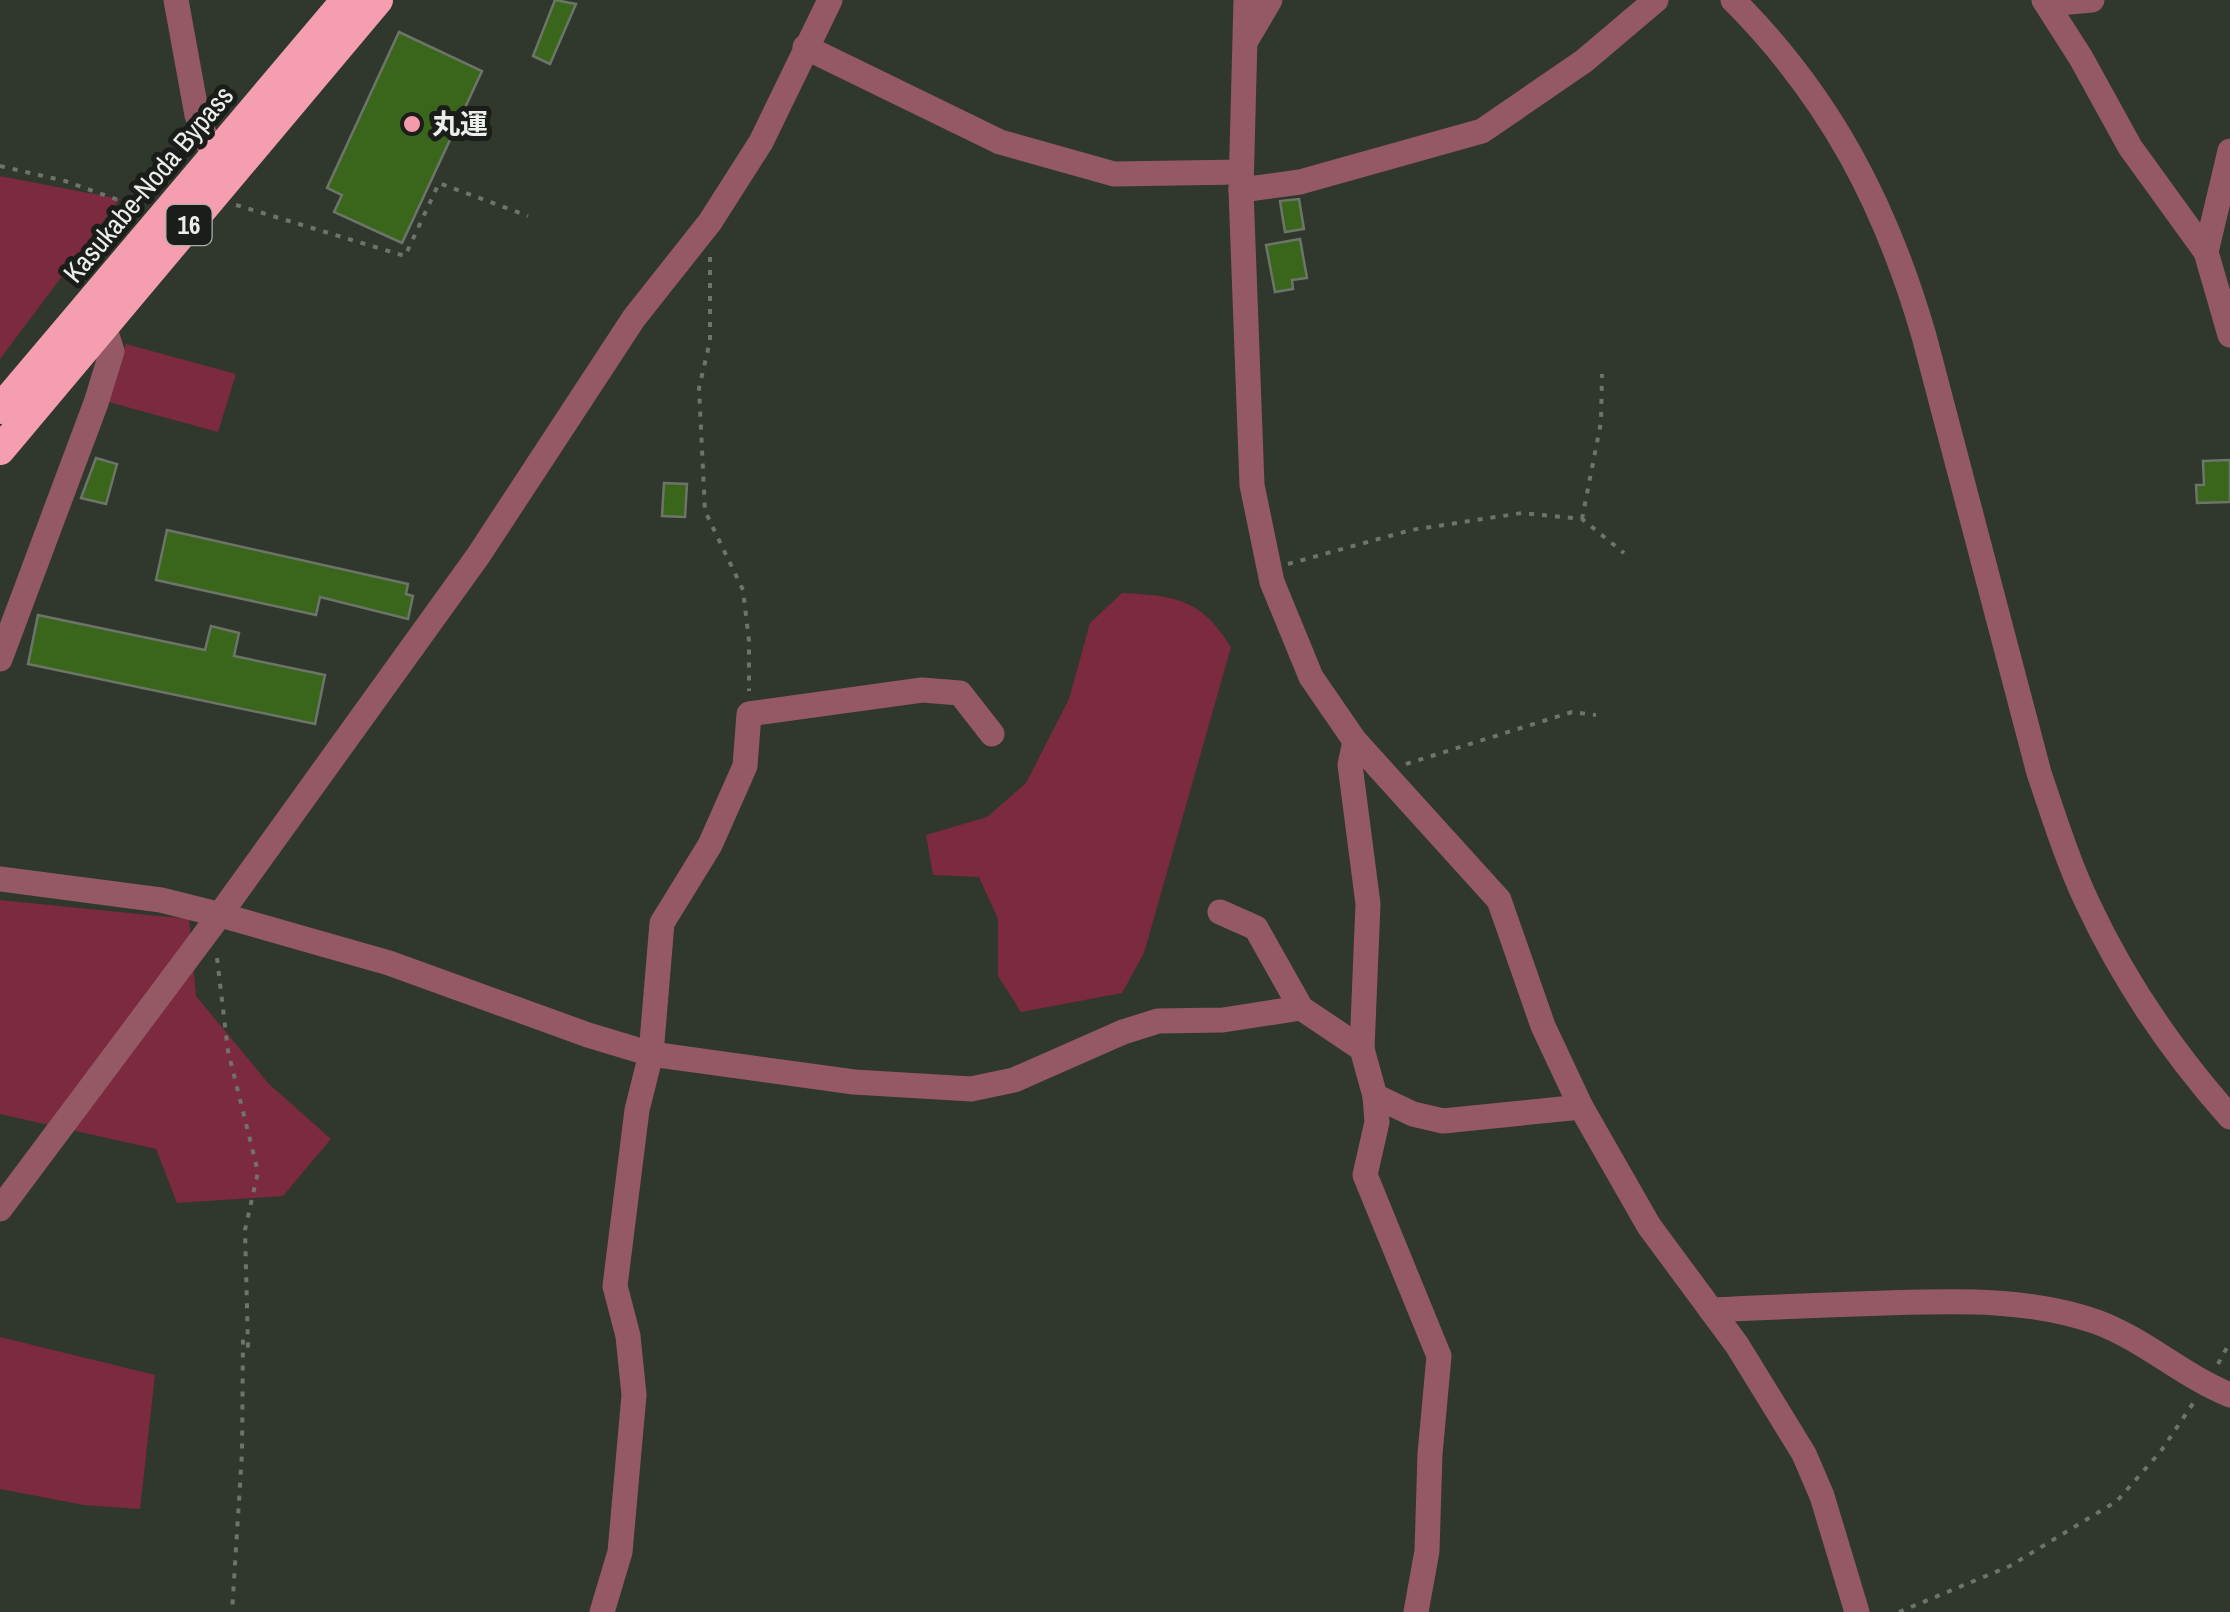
<svg xmlns="http://www.w3.org/2000/svg" width="2230" height="1612" font-family="'Archivo Narrow','Noto Sans JP',sans-serif">
  <style>
    .green { fill: #7b2a3f }
    .building { fill: #3a661c; stroke: #6d7469; stroke-width: 2.5 }
    .lines { fill: none; stroke-linecap: round; stroke-linejoin: round }
    .path { stroke: #6e746c; stroke-width: 4; stroke-dasharray: 5 8; stroke-linecap: butt }
    .minor { stroke: #945965; stroke-width: 25 }
    .highway { stroke: #f59eaf; stroke-width: 30 }
    .poi-dot { fill: #f39aab; stroke: #1a1d19; stroke-width: 4 }
    .labels { text-anchor: middle; stroke-width: 10; stroke-linejoin: round; paint-order: stroke }
    .shield { fill: #1a1d19; stroke: #acb0ab; stroke-width: 2.5 }
    .shield-label { font-size: 25px; font-weight: bold; fill: #ebefe9 }
    .poi-label { font-size: 28px; font-weight: bold; fill: #ebefe9; stroke: #1a1d19; text-anchor: start }
    .street-label { font-size: 28px; fill: #ebefe9; stroke: #1a1d19 }
  </style>
  <rect width="100%" height="100%" fill="#30372d"/>
  <g class="green">
    <polygon points="0,176 120,199 0,359"/>
    <polygon points="126,344 236,374 218,432 105,401"/>
    <path d="M1122,593C1176,596 1200,598 1231,647L1144,953L1122,993L1021,1012L998,976V919L979,877L933,875L926,835L987,817L1026,783L1069,699L1090,623Z"/>
    <polygon points="0,900 189,919 196,996 269,1084 331,1139 283,1196 177,1203 156,1149 0,1114"/>
    <polygon points="0,1337 155,1375 140,1509 84,1505 0,1489"/>
  </g>
  <g class="building">
    <polygon points="555,0 576,4 550,64 533,56"/>
    <polygon points="399,32 482,71 402,243 334,212 342,195 327,188"/>
    <polygon points="1299,199 1304,229 1285,232 1280,201"/>
    <polygon points="1300,239 1307,278 1292,280 1293,289 1275,292 1266,245"/>
    <polygon points="96,458 117,464 106,504 81,498"/>
    <polygon points="2230,460 2230,502 2197,503 2196,485 2204,485 2203,461"/>
    <polygon points="664,483 687,484 685,517 662,516"/>
    <polygon points="167,530 408,584 406,594 413,596 408,619 320,597 316,615 156,580"/>
    <polygon points="38,615 205,650 211,626 239,633 234,656 325,675 315,724 28,664"/>
  </g>
  <g class="lines">
    <g class="path">
      <polyline points="0,166 65,181 138,207"/>
      <polyline points="166,172 183,141"/>
      <polyline points="236,205 405,256 439,183 528,216"/>
      <polyline points="710,257 710,341 699,388 705,511 743,590 749,641 749,691"/>
      <polyline points="1582,519 1601,422 1602,374"/>
      <polyline points="1288,564 1411,530 1522,513 1582,519 1624,553"/>
      <polyline points="1406,764 1572,712 1596,715"/>
      <polyline points="217,958 228,1051 258,1172 245,1230 248,1346 243,1339 242,1453 232,1612"/>
      <polyline points="2218,1364 2230,1342"/>
      <polyline points="1899,1612 2010,1566 2117,1501 2161,1451 2194,1402"/>
    </g>
    <g class="minor">
      <polyline points="176,0 197,115 213,156"/>
      <polyline points="1246,0 1241,190 1252,485 1272,582 1311,677 1355,741 1499,900 1543,1026 1581,1107 1649,1226 1737,1345 1804,1454 1822,1496 1857,1612"/>
      <path d="M1733,0C1830,97 1886,205 1924,336L2039,773C2054,817 2068,862 2088,904C2124,981 2174,1054 2230,1117"/>
      <polyline points="2044,0 2081,58 2130,147 2206,252 2230,335"/>
      <polyline points="2047,4 2092,0"/>
      <polyline points="1247,39 1270,0"/>
      <polyline points="805,47 1000,142 1114,174 1241,172"/>
      <polyline points="1241,190 1300,182 1482,131 1584,61 1656,0"/>
      <polyline points="2206,252 2230,151"/>
      <polyline points="0,659 96,403 112,351 104,326"/>
      <polyline points="1355,741 1350,765 1368,904 1362,1049"/>
      <polyline points="0,879 161,900 217,914 389,963 588,1035 651,1054 854,1082 971,1089 1014,1080 1123,1032 1158,1021 1223,1020 1301,1008"/>
      <polyline points="1220,912 1256,928 1301,1008 1362,1049 1375,1096 1413,1114 1443,1121 1581,1107"/>
      <polyline points="1375,1096 1377,1122 1365,1175 1439,1356 1430,1454 1427,1551 1416,1612"/>
      <polyline points="0,1209 213,924 478,556 634,318 710,222 761,142 830,0"/>
      <path d="M1711,1310C1769,1307 1827,1305 1886,1303C1956,1301 2029,1298 2097,1322C2145,1340 2183,1376 2230,1395"/>
      <polyline points="602,1612 620,1552 634,1395 628,1336 615,1286 637,1110 651,1054 662,923 710,845 745,766 749,714 922,690 960,693 992,734"/>
    </g>
    <g class="highway">
      <polyline points="0,409 346,0"/>
      <polyline points="0,450 378,0"/>
    </g>
  </g>
  <circle class="poi-dot" cx="412" cy="124" r="10"/>
  <g class="labels">
    <rect class="shield" x="166.5" y="205" width="45" height="40" rx="8"/>
    <g class="shield-label">
      <text x="189" y="234">16</text>
    </g>
    <g class="poi-label">
      <text x="432" y="134">丸運</text>
    </g>
    <g class="street-label">
      <text transform="translate(148 184) rotate(-50)" y="10">Kasukabe-Noda Bypass</text>
    </g>
  </g>
</svg>
